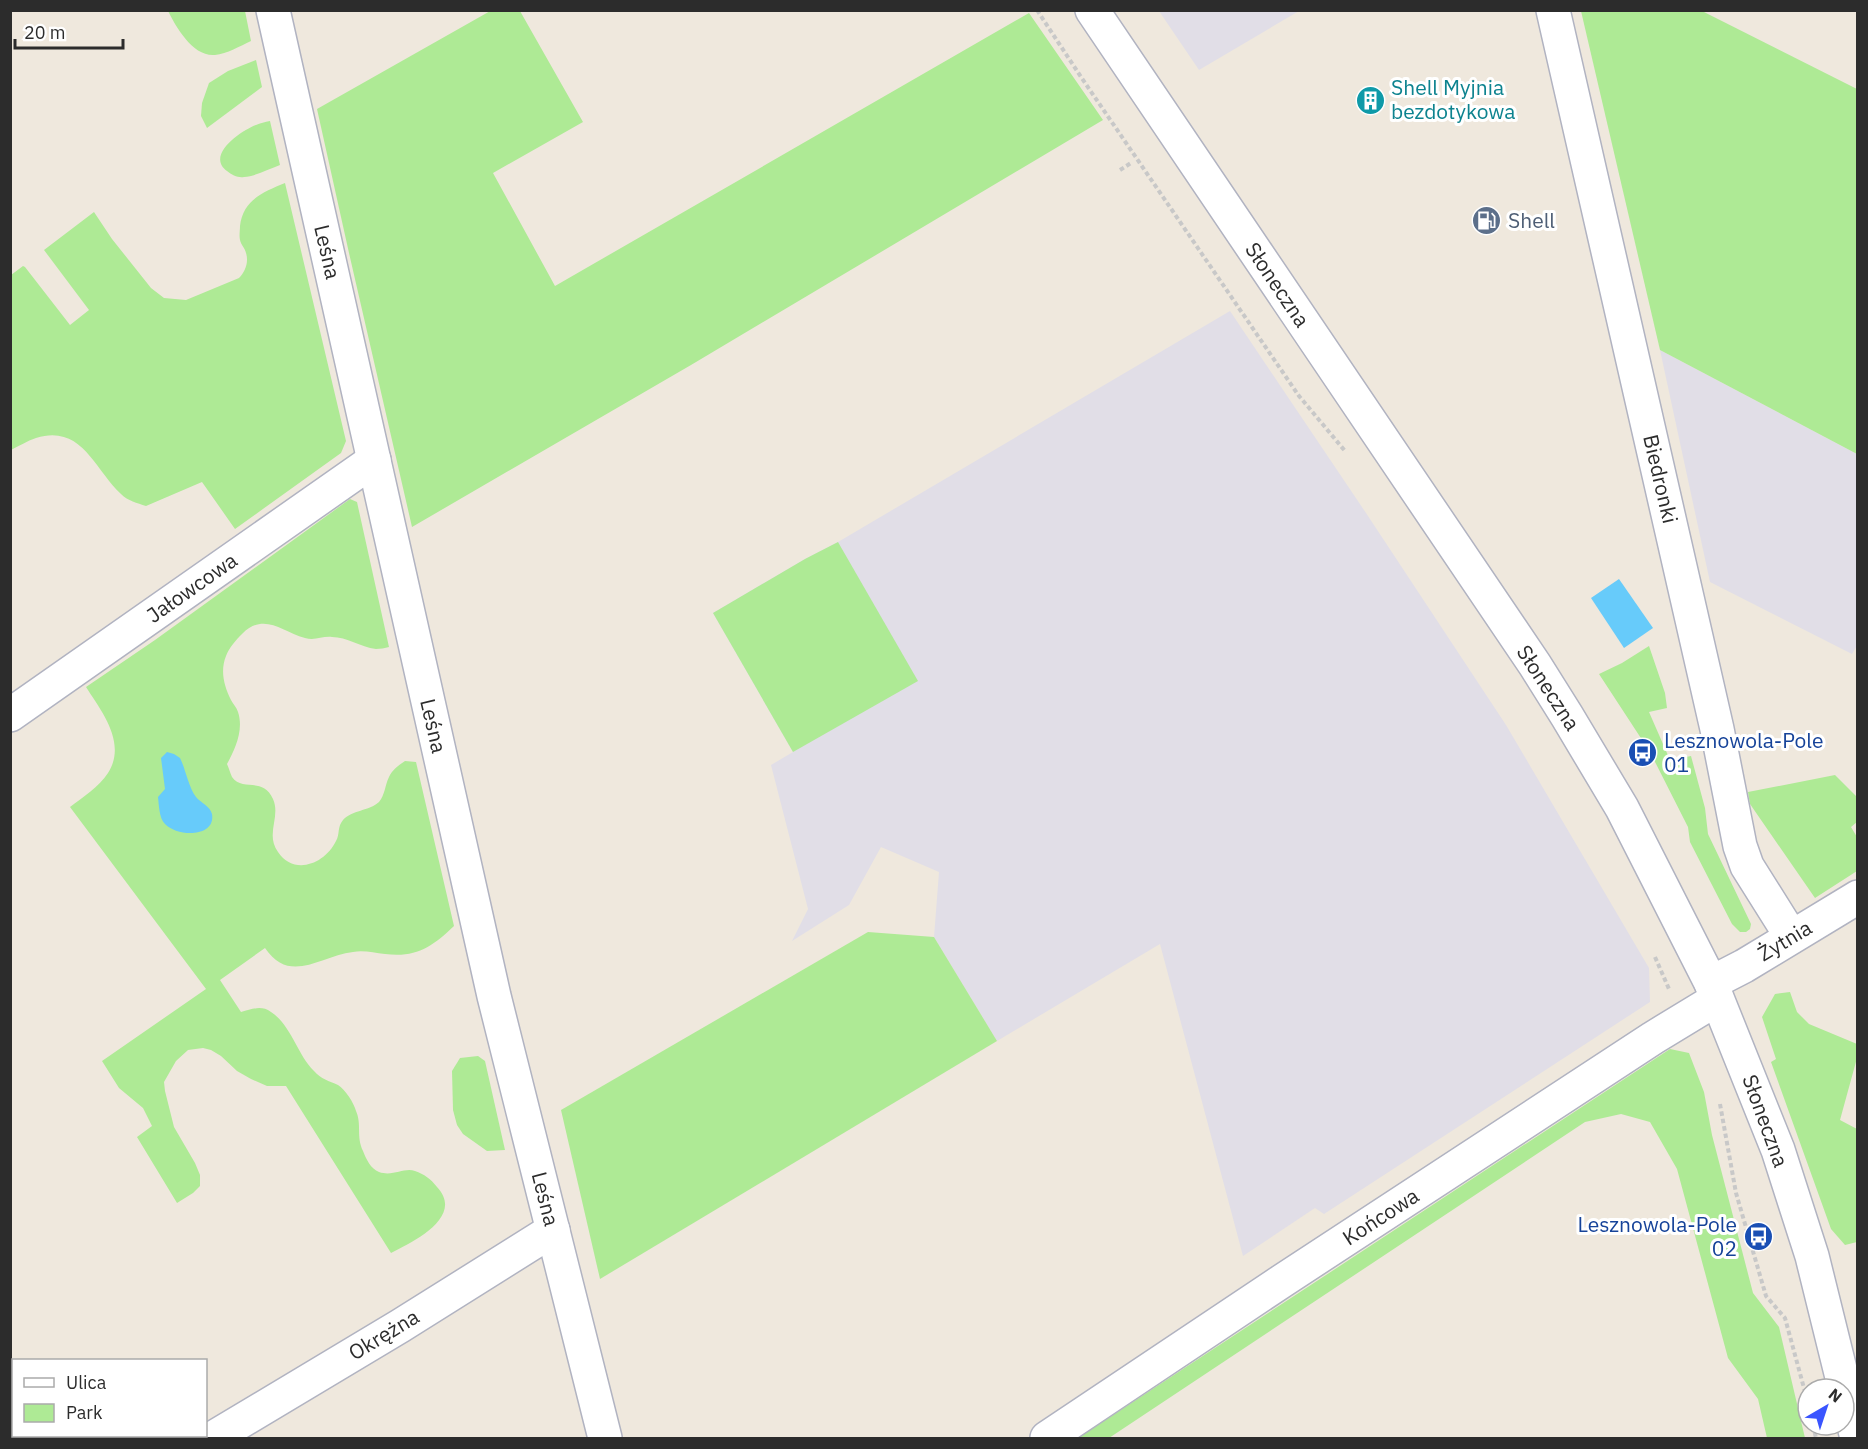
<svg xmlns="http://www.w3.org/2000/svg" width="1868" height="1449" font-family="'IBM Plex Sans',sans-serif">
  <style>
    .industrial { fill: #e1dee7 }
    .green { fill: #aeea95 }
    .water { fill: #67cbfa }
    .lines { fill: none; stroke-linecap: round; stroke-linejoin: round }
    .street-casing { stroke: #b1b3c1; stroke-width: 36 }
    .secondary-casing { stroke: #b1b3c1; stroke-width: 36 }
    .path { stroke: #c8c8c8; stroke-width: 4; stroke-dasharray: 4.5 3; stroke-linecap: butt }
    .street { stroke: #fff; stroke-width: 33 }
    .secondary { stroke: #fff; stroke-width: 33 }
    .labels { text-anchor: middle; stroke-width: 6; stroke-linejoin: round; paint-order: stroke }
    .culture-label { font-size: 21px; fill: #0d838f; stroke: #fff; text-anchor: start }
    .service-label { font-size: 21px; fill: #4e5e75; stroke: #fff; text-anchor: start }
    .street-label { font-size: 21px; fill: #2c2c2c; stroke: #fff }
    .transit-label { font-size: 21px; fill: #164399; stroke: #fff; text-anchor: start }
  </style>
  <rect width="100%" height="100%" fill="#efe8dd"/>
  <g class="industrial">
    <polygon points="1159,11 1299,11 1199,70"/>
    <polygon points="1230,311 1366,513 1506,725 1649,968 1650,1002 1324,1214 1315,1208 1243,1256 1160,944 997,1041 934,937 939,872 881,847 849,905 792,941 808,909 771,765 793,752 713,613 805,559 838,542"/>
    <polygon points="1660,350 1857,454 1858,644 1852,654 1710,582"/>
  </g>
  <g class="green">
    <polygon points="492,10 520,11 583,122 493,173 555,286 1029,13 1103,120 691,365 412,527 349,253 317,109"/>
    <path d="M168,11H245L251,41C240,46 227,54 215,55C193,57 176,27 168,11Z"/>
    <polygon points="1581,11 1702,11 1857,89 1857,454 1660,350"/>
    <polygon points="256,60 262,87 207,128 201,116 202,103 209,83 228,71"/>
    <path d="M270,121L280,165C269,169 256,176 244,177C238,178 232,175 227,171C205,155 242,130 256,125C260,123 265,122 270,121Z"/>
    <path d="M285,183L346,441L341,453L235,529L202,482L146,506C137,503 128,501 121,494C94,469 82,424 36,438C27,441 19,446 11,450V275L23,266L25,267L70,325L89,310L44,250L94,212L112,239L151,288L164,298L186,300L239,278C245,272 249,262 246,253C245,248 241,245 240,240C239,236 240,230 240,226C243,200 263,192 285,183Z"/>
    <path d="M350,499L357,502L389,647C385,648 380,649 376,649C360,647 347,637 332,637C322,636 315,641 305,638C281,631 264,612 242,634C236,640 229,648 226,656C220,671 224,686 231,700C233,704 237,708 238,712C244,730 235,749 227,764C229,768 230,773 232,777C242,792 263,776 273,799C281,817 265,834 278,852C294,876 325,864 336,841C340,834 337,827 343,820C352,810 369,811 379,802C385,795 385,785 389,777C392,770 399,765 405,761L416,762L454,926C432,947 416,958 385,954C374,953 364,950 353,952C320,956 290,985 265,948L220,980L241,1012C253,1009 261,1005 271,1012C291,1025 297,1054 314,1071C321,1079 329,1081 338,1085C345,1089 354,1103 356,1111C362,1125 356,1136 363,1151C366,1159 371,1169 379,1172C393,1177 404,1167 415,1171C424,1174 431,1179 437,1187C465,1217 413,1242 391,1253L286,1086H267L251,1079L237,1071L221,1056L211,1050L203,1048L188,1050L176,1061L164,1082L165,1091L174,1127L195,1163L200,1175V1186L193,1193L177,1203L137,1137L152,1126L143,1108L119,1088L102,1061L206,989L70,807C83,797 99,787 108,773C127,743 102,712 86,687L155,640Z"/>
    <polygon points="838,542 918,681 793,752 713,613 805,559"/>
    <polygon points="1649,646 1665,693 1667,708 1649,712 1670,760 1691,756 1705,808 1708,834 1751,924 1750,929 1746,932 1740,932 1732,924 1690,842 1688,827 1650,752 1599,674 1622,663"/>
    <polygon points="1835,775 1857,797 1857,822 1851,827 1857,837 1857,871 1815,898 1750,804 1748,792"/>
    <polygon points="868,932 934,937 997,1041 600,1279 561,1110"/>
    <polygon points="1790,992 1797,1012 1809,1024 1857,1044 1857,1058 1840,1120 1857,1129 1857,1242 1845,1245 1831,1229 1771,1062 1776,1059 1762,1017 1775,994"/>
    <polygon points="1670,1049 1689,1053 1704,1092 1712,1135 1753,1293 1779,1327 1805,1438 1767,1438 1758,1399 1728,1358 1677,1169 1650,1122 1621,1114 1585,1122 1109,1438 1078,1438"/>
    <polygon points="478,1056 485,1061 505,1150 487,1151 463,1134 457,1125 453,1110 452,1071 460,1058"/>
  </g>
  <g class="water">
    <polygon points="1619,579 1653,628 1624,648 1591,598"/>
    <path d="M167,752L174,754L180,758C186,770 188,786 196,797C201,803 210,806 212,814C216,838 177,837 165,824C159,818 159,805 158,797L165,789L161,758Z"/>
  </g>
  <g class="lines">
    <defs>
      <g id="street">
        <polyline points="273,10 494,996 605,1438"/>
        <polyline points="1553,10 1717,729 1740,846 1747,866 1791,936"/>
        <polyline points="10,715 374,460"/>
        <polyline points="1711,983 1744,966 1858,897"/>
        <polyline points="213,1438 400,1326 553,1230"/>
        <polyline points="1047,1438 1282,1281 1653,1038 1717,999"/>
      </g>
      <polyline id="secondary" points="1092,10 1535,665 1567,716 1622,808 1711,983 1778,1150 1812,1256 1857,1438"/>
    </defs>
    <use href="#street" class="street-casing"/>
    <use href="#secondary" class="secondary-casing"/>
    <g class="path">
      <polyline points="1037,10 1081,77 1299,396 1345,451"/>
      <polyline points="1120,170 1131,163"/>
      <polyline points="1655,957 1669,989"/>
      <polyline points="1720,1104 1736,1193 1766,1296 1785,1318 1808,1403"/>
      <polyline points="1813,1425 1816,1438"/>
    </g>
    <use href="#street" class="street"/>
    <use href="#secondary" class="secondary"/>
  </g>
  <defs>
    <symbol id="building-disc" viewBox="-11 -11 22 22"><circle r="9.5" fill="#0f9aa8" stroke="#fff"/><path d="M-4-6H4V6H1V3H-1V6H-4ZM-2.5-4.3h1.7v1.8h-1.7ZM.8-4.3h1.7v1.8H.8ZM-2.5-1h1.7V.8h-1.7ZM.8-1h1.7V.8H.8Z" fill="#fff"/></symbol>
    <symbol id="fuel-disc" viewBox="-11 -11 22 22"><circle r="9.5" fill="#5c6f8a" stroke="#fff"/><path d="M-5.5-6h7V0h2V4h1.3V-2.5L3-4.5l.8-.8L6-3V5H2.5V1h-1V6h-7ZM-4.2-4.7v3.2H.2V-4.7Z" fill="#fff"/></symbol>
    <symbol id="bus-disc" viewBox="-11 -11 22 22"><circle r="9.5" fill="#1a4fb4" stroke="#fff"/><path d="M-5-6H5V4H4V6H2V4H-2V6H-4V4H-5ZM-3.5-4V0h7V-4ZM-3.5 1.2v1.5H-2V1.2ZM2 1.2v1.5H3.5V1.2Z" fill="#fff"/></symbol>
  </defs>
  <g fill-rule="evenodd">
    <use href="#building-disc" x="1354" y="84" width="33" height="33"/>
    <use href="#fuel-disc" x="1470" y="204" width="33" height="33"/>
    <use href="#bus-disc" x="1626" y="736" width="33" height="33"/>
    <use href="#bus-disc" x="1742" y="1220" width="33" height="33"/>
  </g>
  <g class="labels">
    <g class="culture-label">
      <text x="1391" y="95">Shell Myjnia<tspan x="1391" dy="24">bezdotykowa</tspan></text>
    </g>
    <g class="service-label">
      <text x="1508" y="228">Shell</text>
    </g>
    <g class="street-label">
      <text transform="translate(327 252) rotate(77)" y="7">Leśna</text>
      <text transform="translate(1277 285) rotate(56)" y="7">Słoneczna</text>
      <text transform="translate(1660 479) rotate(77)" y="7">Biedronki</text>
      <text transform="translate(192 588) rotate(-35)" y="7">Jałowcowa</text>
      <text transform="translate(1548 688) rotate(57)" y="7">Słoneczna</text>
      <text transform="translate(433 726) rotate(77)" y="7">Leśna</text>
      <text transform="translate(1785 941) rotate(-31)" y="7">Żytnia</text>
      <text transform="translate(1765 1121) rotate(70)" y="7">Słoneczna</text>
      <text transform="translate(545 1199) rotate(76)" y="7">Leśna</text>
      <text transform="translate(1381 1217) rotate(-33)" y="7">Końcowa</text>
      <text transform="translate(384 1335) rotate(-31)" y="7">Okrężna</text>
    </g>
    <g class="transit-label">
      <text x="1664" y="748">Lesznowola-Pole<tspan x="1664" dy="24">01</tspan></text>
      <text x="1737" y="1232" text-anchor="end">Lesznowola-Pole<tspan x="1737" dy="24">02</tspan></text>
    </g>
  </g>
  <rect width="1868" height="1449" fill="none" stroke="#2c2c2c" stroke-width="24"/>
  <rect x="12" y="1359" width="195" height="78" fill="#ffffff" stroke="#ababab" stroke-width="1.5"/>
  <rect x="24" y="1378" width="30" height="9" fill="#ffffff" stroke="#ababab" stroke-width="1.5"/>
  <text x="66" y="1389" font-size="18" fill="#2c2c2c">Ulica</text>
  <rect x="24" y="1404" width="30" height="18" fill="#aeea95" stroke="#ababab" stroke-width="1.5"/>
  <text x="66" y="1419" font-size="18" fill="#2c2c2c">Park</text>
  <g transform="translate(1826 1407) rotate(39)"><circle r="28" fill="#ffffff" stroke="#ababab" stroke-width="1.5"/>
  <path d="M0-4.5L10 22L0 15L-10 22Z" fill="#3a55ff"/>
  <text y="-9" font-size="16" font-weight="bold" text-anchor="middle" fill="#2c2c2c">N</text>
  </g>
  <path d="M15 39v9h108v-9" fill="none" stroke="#2c2c2c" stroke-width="3"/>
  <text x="24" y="39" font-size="18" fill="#2c2c2c" stroke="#ffffff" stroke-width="4.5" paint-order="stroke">20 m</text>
</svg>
